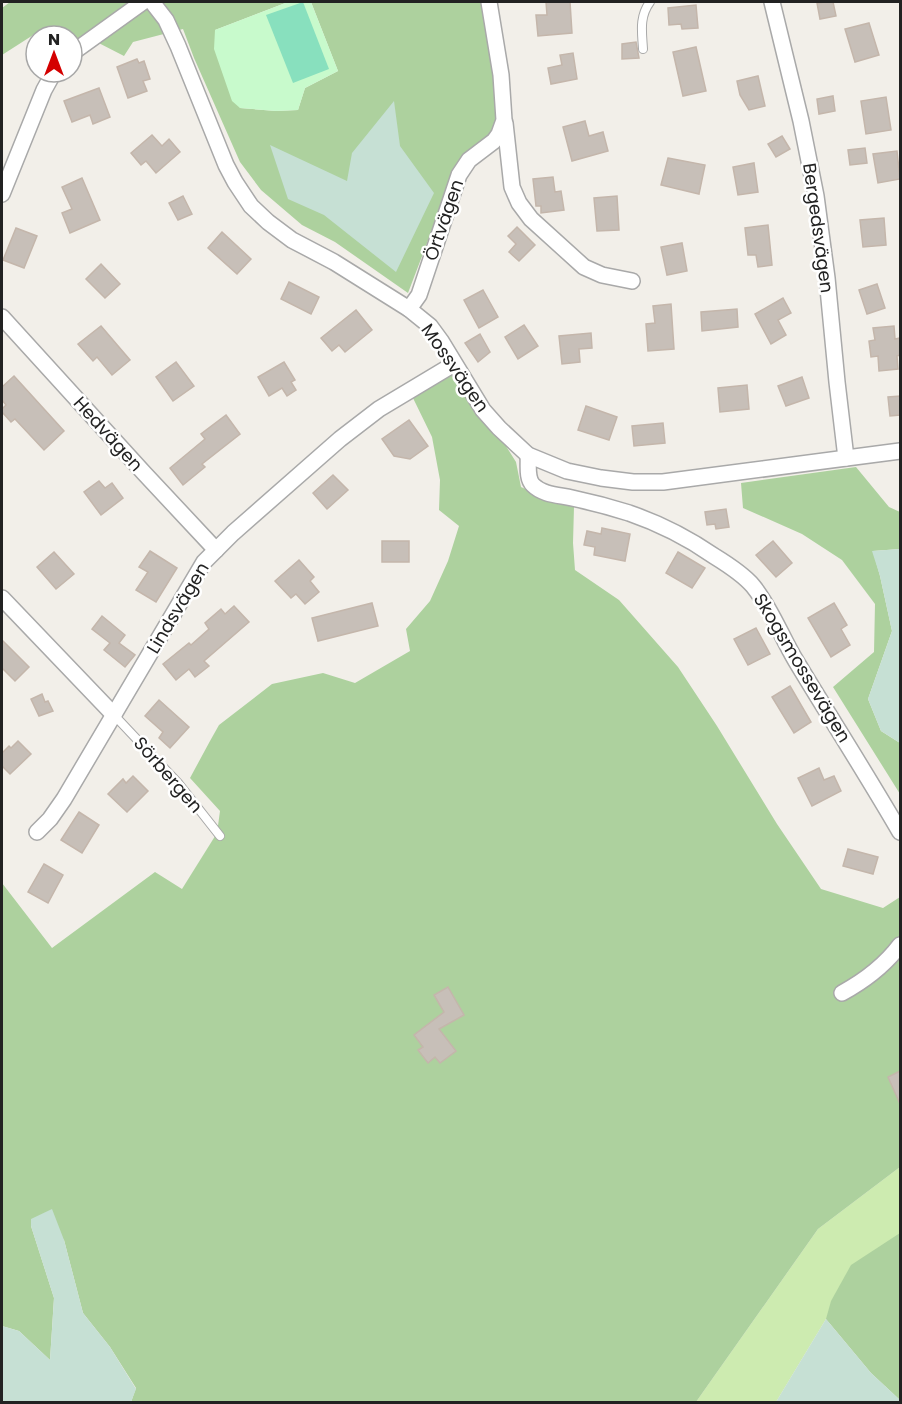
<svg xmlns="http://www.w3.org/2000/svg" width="902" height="1404" font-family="Poppins,sans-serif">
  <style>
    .grass { fill: #cdebb0 }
    .forest { fill: #add19e }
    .wetland { fill: #c6e0d4 }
    .park { fill: #c8facc }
    .pitch { fill: #88e0be }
    .building { fill: #c7bfb8; stroke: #c4b6ab; stroke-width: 1.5 }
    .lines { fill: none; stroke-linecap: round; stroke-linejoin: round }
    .lane-casing { stroke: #a9a9a9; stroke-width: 10 }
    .street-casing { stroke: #a9a9a9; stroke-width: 18 }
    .lane { stroke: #fff; stroke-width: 8 }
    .street { stroke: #fff; stroke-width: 15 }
    .labels { text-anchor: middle; stroke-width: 5; stroke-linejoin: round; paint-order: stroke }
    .street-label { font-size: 18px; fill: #222; stroke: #fff }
  </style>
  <rect width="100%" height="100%" fill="#f2efe9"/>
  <polygon class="grass" points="900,1167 900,1400 826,1319 776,1402 696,1402 818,1229"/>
  <g class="forest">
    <polygon points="10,2 288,2 215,30 240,108 276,111 298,110 305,88 338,71 311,2 485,2 498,82 497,118 489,135 457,169 448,188 408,293 335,242 302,225 261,190 240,162 194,58 183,29 133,42 124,56 87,37 72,43 72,36 46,36 41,30 2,55 2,8"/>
    <polygon points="453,373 472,405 504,443 516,462 521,487 549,500 574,507 573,543 575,570 619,600 678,667 717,726 777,824 821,889 883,908 900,897 900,1167 818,1229 696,1402 131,1402 136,1388 110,1347 83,1313 64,1240 31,1220 31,1226 54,1298 50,1360 19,1331 2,1326 2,883 52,948 155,872 182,889 217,833 220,811 190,778 210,741 219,725 272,684 323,673 355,683 410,651 406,629 430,601 448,561 459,526 439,510 440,480 432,437 413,398"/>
    <polygon points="856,467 889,507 900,512 900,549 873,551 880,576 892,631 868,699 881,731 900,743 900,794 833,687 874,652 875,604 842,560 802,534 743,508 741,483"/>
    <polygon points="900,1233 900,1400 871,1373 826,1319 831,1301 851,1265"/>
  </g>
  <g class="wetland">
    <polygon points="394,101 400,146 434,193 396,272 324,215 288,199 270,145 347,181 352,153"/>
    <polygon points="900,549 900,743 881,731 868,699 892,631 880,576 872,551"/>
    <polygon points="52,1209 64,1240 83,1313 110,1347 136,1389 131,1402 2,1402 2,1326 19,1331 50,1360 54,1298 31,1226 31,1219"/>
    <polygon points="826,1319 871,1373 900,1400 900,1402 776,1402"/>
  </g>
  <polygon class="park" points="288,2 311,2 338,71 305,88 298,110 276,111 240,108 232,101 214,49 215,30"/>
  <polygon class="pitch" points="303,2 329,69 293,83 266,15"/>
  <g class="building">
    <polygon points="546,2 570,2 572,33 538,36 536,15 547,15"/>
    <polygon points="825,2 833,2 836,16 820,19 817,3"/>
    <polygon points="696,5 698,28 682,29 681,24 669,25 668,8"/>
    <polygon points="869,23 879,55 855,62 845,29"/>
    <polygon points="636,42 639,58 622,59 622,44"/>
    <polygon points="696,47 706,91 683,96 673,52"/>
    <polygon points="573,53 577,79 551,84 548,68 562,65 560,55"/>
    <polygon points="137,59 139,63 144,61 150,79 143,81 147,91 128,98 117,67"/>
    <polygon points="758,76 765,106 749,110 740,95 737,81"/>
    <polygon points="99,88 110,117 93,124 90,115 72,122 64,101"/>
    <polygon points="833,96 835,111 819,114 817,99"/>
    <polygon points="886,97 891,130 866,134 861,101"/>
    <polygon points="585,121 589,136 603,132 608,151 572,161 563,127"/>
    <polygon points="152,135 162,146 169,139 180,152 156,173 146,161 141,165 131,153"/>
    <polygon points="782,136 790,149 776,157 768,144"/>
    <polygon points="865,148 867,163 850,165 848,150"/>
    <polygon points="897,151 900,179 878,183 873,154"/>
    <polygon points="668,158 705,165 699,194 661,185"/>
    <polygon points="754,163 758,192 738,195 733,167"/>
    <polygon points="553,177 555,192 561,191 564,210 541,213 541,206 536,206 533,179"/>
    <polygon points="82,178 100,220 70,233 62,213 72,209 62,187"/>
    <polygon points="183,196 192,214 178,220 169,203"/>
    <polygon points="617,196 619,230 597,231 594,198"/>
    <polygon points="884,218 886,245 863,247 860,220"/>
    <polygon points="768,225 772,265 758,267 756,255 748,255 745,228"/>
    <polygon points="517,227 535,245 519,261 509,252 516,244 508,236"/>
    <polygon points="16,228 37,236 24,268 3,260"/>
    <polygon points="222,232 251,259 237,274 208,248"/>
    <polygon points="682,243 687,271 667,275 661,247"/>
    <polygon points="101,264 120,284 105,298 86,279"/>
    <polygon points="289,282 319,297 311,314 281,299"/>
    <polygon points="877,284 885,308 867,314 859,290"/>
    <polygon points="483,290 498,317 479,328 464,300"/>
    <polygon points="783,298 791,313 778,320 786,335 771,344 755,314"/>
    <polygon points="671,304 674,349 648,351 646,324 655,323 653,306"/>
    <polygon points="737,309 738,327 702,331 701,312"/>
    <polygon points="356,310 372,330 345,352 339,345 332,351 321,338"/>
    <polygon points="524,325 538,346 518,359 505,337"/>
    <polygon points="101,326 130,360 112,375 97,357 93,361 78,344"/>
    <polygon points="894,326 895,339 900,338 900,355 897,356 898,369 879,371 878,356 871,357 869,341 875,340 873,328"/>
    <polygon points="591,333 592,348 579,349 580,362 562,364 559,336"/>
    <polygon points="480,334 490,352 478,362 465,343"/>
    <polygon points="176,362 194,386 173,401 156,377"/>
    <polygon points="284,362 295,380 291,382 296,390 287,396 282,388 269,396 258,377"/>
    <polygon points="14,376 64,431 44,450 15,419 11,422 2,412 2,409 6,405 2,400 2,387"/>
    <polygon points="802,377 809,398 786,406 778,386"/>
    <polygon points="747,385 749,409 720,412 718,388"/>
    <polygon points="900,396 900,415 890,416 888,397"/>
    <polygon points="586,406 617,417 609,440 578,430"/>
    <polygon points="226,415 240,434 202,464 205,467 183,485 170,468 205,439 201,434"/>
    <polygon points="409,420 428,446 410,459 394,456 382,439"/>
    <polygon points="663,423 665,443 634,446 632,426"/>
    <polygon points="333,475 348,490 327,509 313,493"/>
    <polygon points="99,481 105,488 112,483 123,498 101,515 84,492"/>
    <polygon points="726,509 729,527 716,529 715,524 707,525 705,512"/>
    <polygon points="602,528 630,534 625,561 594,555 595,547 584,545 587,531 601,534"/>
    <rect x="382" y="541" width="27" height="21"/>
    <polygon points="773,541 792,563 776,577 756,555"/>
    <polygon points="150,551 177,568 156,602 136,590 148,572 139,567"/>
    <polygon points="54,552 74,574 56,589 37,567"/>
    <polygon points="678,552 705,568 692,588 666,573"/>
    <polygon points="299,560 314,577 310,581 319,592 305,604 296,594 291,598 275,581"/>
    <polygon points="372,603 378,626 318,641 312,618"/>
    <polygon points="834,603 847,625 841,629 850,645 831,657 808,618"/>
    <polygon points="234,606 249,622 204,661 209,666 195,677 189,669 176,680 163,664 189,643 191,645 209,629 205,623 221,609 225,614"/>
    <polygon points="102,616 125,635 119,643 135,655 125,667 104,650 110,643 92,629"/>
    <polygon points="756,628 770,654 748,665 734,639"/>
    <polygon points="2,640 29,667 15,681 2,668"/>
    <polygon points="790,686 811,722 794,733 772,697"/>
    <polygon points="42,694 45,702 48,701 53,711 39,716 31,699"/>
    <polygon points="159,700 189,727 170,748 159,738 163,732 145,716"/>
    <polygon points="18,741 31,754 10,774 2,766 2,753 9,746 11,748"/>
    <polygon points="819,768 824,780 834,776 841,791 812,806 798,778"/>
    <polygon points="133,776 148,791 127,812 108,794 123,779 126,783"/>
    <polygon points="79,812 99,825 82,853 61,840"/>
    <polygon points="848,849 878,857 873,874 843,866"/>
    <polygon points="44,864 63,875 48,903 28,892"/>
    <polygon points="448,987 464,1015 439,1029 456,1051 440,1063 435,1057 428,1063 418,1050 423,1047 414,1035 444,1012 434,995"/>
    <polygon points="900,1071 900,1104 888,1077"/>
  </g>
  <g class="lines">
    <defs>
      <g id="lane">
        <path d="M643,49C642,32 639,17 650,2"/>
        <polyline points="114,715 179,784 220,836"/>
      </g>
      <g id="street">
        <polyline points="152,2 166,20 178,46 226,165 235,182 251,206 268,222 292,240 334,262 409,309 430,326 441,341 483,410 499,428 528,455 567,471 601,478 633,482 663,482 900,451"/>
        <polyline points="772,2 801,121 816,196 827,278 837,382 846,458"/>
        <polyline points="72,53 143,2"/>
        <polyline points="505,123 512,187 519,203 531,219 584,267 602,275 632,281"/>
        <polyline points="2,194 44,90 54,72"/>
        <polyline points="409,309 419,295 459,175 469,160 494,141 499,134 504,120 501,75 489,2"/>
        <polyline points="2,317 144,473 216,550"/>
        <path d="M528,455C529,464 526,478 533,485C543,495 559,495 572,498C591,502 610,507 629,513C658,523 688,538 714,556C727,564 743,574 753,586C771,608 782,638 796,661C831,719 867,775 900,832"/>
        <polyline points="2,598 114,715"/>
        <polyline points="37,832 50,819 64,799 204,562 233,533 340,439 379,409 454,364"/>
        <path d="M842,993C864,981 885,965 900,945"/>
      </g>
    </defs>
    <use href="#lane" class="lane-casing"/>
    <use href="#street" class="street-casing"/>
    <use href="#lane" class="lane"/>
    <use href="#street" class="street"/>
  </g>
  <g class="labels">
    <g class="street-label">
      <text transform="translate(444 220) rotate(-71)" y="6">Örtvägen</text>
      <text transform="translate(818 228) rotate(82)" y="6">Bergedsvägen</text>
      <text transform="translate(455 368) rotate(55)" y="6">Mossvägen</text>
      <text transform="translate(108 434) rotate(48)" y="6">Hedvägen</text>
      <text transform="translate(178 608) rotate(-59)" y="6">Lindsvägen</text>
      <text transform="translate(802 668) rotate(59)" y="6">Skogsmossevägen</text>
      <text transform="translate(168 775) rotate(49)" y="6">Sörbergen</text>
    </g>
  </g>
  <rect width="902" height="1404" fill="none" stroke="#222222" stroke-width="6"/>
  <g transform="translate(54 54)"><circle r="28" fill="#ffffff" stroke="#a7a7a7" stroke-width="1.5"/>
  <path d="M0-4.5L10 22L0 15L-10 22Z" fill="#d40000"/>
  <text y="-9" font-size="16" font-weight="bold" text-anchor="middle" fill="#222222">N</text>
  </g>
</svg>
